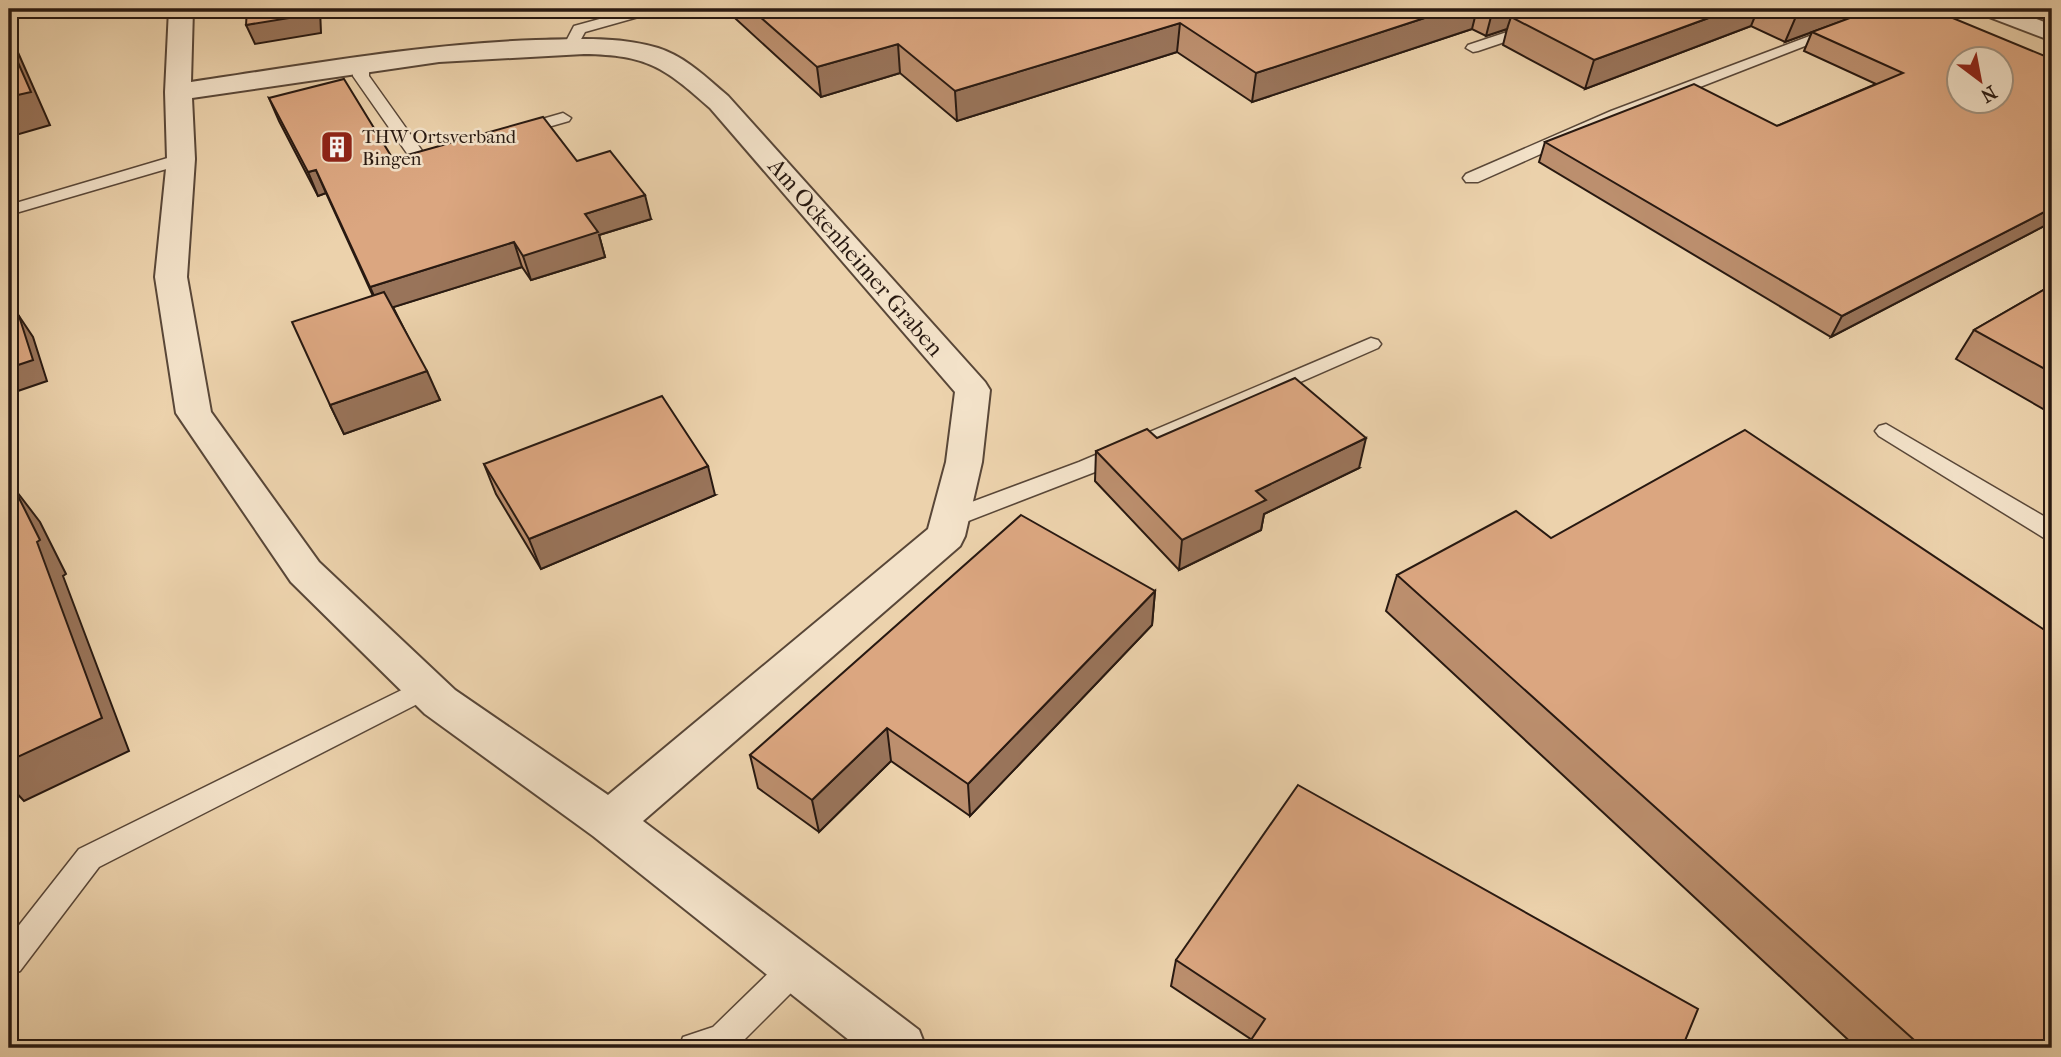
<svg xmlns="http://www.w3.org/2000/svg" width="2061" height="1057" font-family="'IM FELL French Canon',serif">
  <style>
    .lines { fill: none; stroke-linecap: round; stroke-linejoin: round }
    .service-casing { stroke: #594738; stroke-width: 3 }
    .minor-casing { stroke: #594738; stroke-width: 4 }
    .service { fill: #f3e2c9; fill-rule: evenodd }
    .minor { fill: #f3e2c9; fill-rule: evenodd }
    .wall { fill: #bc8f6e; stroke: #281911; stroke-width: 2 }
    .shaded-wall { fill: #99745a; stroke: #281911; stroke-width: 2 }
    .building { fill: #dba680; stroke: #281911; stroke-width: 2; fill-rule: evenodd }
    .labels { text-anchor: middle; stroke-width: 5; stroke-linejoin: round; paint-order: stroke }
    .far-poi-label { font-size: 19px; fill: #281911; stroke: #f3e2c9; text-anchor: start }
    .street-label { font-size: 23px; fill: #281911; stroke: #f3e2c9 }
  </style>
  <rect width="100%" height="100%" fill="#ecd2ac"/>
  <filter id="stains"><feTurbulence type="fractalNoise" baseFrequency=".00286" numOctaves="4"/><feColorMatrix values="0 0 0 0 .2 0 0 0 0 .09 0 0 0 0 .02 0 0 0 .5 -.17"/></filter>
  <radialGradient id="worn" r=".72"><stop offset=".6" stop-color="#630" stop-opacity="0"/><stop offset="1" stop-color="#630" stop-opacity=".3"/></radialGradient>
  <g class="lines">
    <defs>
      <g id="service">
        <polygon points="636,9 658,9 656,12 585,32 575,50 565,50 563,47 574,26"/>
        <polygon points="1576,9 1596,9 1594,12 1478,51 1473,52 1466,48 1468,45"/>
        <polygon points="1881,9 1900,9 1623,117 1478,182 1466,182 1463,178 1466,174 1611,111"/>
        <polygon points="361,60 369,65 369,76 423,152 440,147 446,148 448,152 446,156 419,163 413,162 353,76 353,65"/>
        <polygon points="563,113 571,118 569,121 517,136 509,131 511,128"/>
        <polygon points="181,154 189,159 187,163 9,215 9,205"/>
        <polygon points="1371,338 1378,340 1381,344 1378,348 1095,472 958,525 950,527 942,525 939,519 942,513 1079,462"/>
        <polygon points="1886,424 2052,521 2052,540 2044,538 1879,436 1875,431 1879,426"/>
        <polygon points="426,678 435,681 439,688 435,695 99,867 20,971 9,975 9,938 79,849"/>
        <polygon points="796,953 807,957 811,967 807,977 736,1048 679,1048 683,1037 713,1027 785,957"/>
      </g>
      <g id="minor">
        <path d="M169,9H193L191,82C306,65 420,44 536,40C577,39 619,36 658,48C686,57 707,78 728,96L985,382L990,390L982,462L965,536L960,546L643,821L919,1030L926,1048H859L593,836L425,714L291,582L176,413L155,277L167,159L165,92ZM584,54C647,55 664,67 710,108L955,392L946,462L928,529L608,795L455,690L319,562L211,412L187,277L195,159L192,98L439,62Z"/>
        <polygon points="1978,9 2011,9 2052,25 2052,41 1981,14"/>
      </g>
    </defs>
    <use href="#service" class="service-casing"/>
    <use href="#minor" class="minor-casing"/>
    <use href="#service" class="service"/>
    <use href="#minor" class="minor"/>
  </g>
  <g class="wall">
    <polygon points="725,9 1859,9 1856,16 2052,59 2052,222 1831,337 1539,162 1545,142 1777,126 1876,84 1804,51 1812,32 1785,42 1751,26 1585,89 1503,45 1507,29 1486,36 1472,29 1252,102 1177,52 957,121 900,73 821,97"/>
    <polygon points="269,98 393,159 577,161 651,219 599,235 605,257 531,280 522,267 393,307 440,400 344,434 330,405 373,296 326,193 318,196 279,121"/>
    <polygon points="2052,285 2052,414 1956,359 1974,330"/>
    <polygon points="1157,438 1359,468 1264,514 1261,530 1179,570 1095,481 1096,451"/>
    <polygon points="484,464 715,495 541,569 496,494"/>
    <polygon points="1551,538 2052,1048 1857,1048 1386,611 1397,575"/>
    <polygon points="1155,591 1152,625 970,816 891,761 819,832 758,788 750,755"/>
    <polygon points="1176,960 1682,1048 1249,1048 1252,1040 1171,986"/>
  </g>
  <g class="shaded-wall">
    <polygon points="314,9 320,9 321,33 255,44 246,25"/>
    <polygon points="1452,9 1477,9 1472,29 1252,102 1256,73"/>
    <polygon points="1493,9 1568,9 1511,17 1507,29 1486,36"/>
    <polygon points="1733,9 1758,9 1751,26 1585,89 1594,60"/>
    <polygon points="1811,9 1859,9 1856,16 1785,42 1797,14"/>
    <polygon points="1180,23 1177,52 957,121 955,91"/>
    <polygon points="9,32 50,125 9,137"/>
    <polygon points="898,44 900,73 821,97 817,67"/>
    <polygon points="316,170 326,193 318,196 308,172"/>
    <polygon points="645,195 651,219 599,235 605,257 531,280 523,256 585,214"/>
    <polygon points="2052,208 2052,222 1831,337 1842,316"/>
    <polygon points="514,242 522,267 381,311 370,287"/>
    <polygon points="19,316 33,337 47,381 9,394 9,368"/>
    <polygon points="427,371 440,400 344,434 330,405"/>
    <polygon points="1366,438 1359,468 1264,514 1261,530 1179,570 1182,540 1256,491"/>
    <polygon points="708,466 715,495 541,569 529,539"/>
    <polygon points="14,488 40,522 66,574 63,576 129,751 24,801 9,785"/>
    <polygon points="1155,591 1152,625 970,816 968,784"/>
    <polygon points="887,728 891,761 819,832 812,800"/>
  </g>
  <g class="building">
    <polygon points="247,9 314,9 314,14 246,25"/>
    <polygon points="751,9 1452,9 1256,73 1180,23 955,91 898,44 817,67"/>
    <polygon points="1535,9 1733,9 1594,60 1511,17"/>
    <polygon points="1786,9 1811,9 1797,14"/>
    <path d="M1874,9H1931L2052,59V208L1842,316L1545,142L1694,84L1777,126L1903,73L1812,32ZM1959,60H2001V102H1959Z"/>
    <polygon points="9,42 31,92 9,97"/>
    <polygon points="344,79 393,159 543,117 577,161 610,151 645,195 585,214 598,232 523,256 514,242 370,287 316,170 308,172 269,98"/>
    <polygon points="2052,285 2052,373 1974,330"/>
    <polygon points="384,292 427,371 330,405 292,322"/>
    <polygon points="19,316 33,360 9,368 9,319"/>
    <polygon points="1295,378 1366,438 1256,491 1266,500 1182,540 1096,451 1147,429 1157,438"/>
    <polygon points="662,396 708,466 529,539 484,464"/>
    <polygon points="1745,430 2052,635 2052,1048 1923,1048 1397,575 1516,511 1551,538"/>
    <polygon points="14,488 40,540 37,542 102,718 9,761 9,490"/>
    <polygon points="1021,515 1155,591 968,784 887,728 812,800 750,755"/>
    <polygon points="1298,785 1698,1009 1682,1048 1264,1048 1251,1040 1265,1019 1176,960"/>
  </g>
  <defs>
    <symbol id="building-square" viewBox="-11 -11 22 22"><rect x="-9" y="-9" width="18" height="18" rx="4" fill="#8f2418" stroke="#f3e2c9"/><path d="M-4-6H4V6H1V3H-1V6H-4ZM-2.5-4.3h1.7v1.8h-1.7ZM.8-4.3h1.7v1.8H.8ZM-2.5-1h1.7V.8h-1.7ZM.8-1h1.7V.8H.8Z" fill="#fff"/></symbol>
  </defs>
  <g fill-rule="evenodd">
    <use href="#building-square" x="318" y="128" width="38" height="38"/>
  </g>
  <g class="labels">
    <g class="far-poi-label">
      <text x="362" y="143">THW Ortsverband<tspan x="362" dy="22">Bingen</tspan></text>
    </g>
    <g class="street-label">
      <text transform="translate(856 257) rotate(49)" y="8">Am Ockenheimer Graben</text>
    </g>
  </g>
  <rect width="2061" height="1057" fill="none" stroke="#ecd2ac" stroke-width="35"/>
  <rect x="10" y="10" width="2040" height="1036" fill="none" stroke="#281911" stroke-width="3.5"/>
  <rect x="18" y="18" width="2026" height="1022" fill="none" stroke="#281911" stroke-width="2"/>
  <g transform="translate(1980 80) rotate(148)"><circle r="33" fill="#f3e2c9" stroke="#a2927f" stroke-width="2"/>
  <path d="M0-5L12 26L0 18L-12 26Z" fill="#8f2418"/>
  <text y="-10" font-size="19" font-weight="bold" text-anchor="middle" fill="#281911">N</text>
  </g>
  <rect width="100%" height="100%" filter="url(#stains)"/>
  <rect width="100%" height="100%" fill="url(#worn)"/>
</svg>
